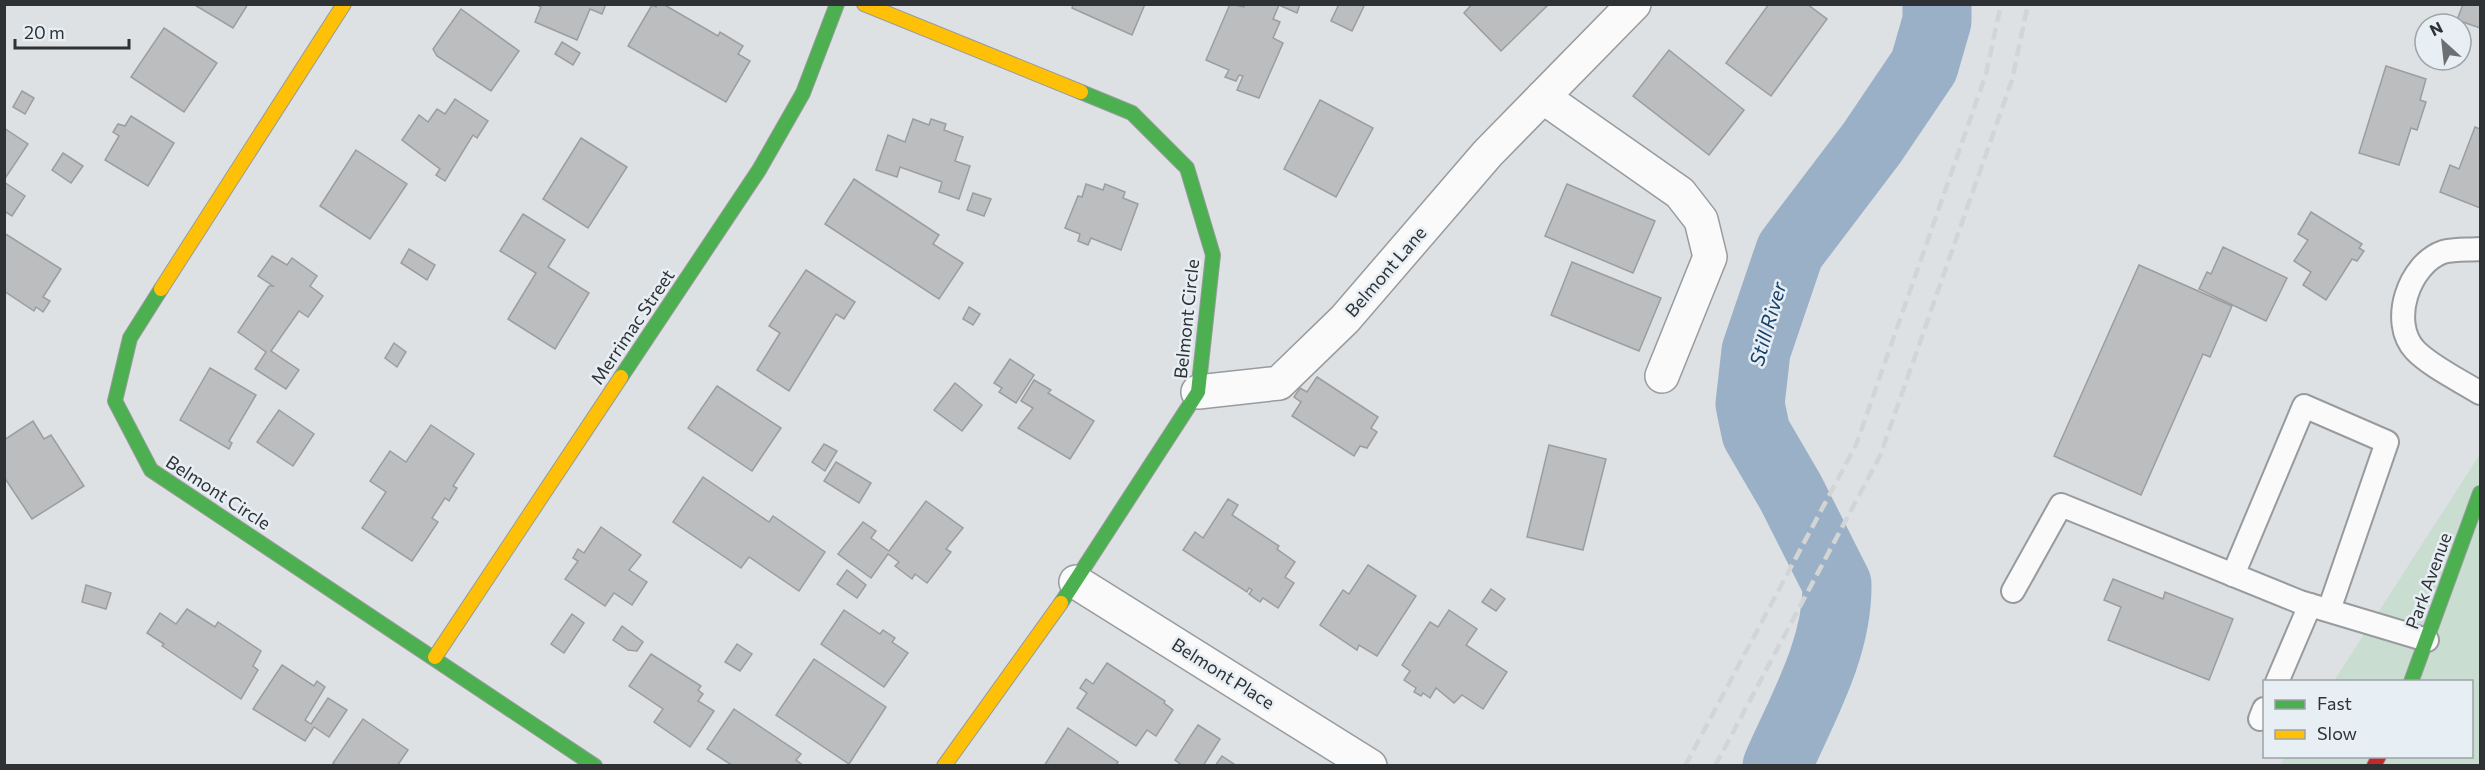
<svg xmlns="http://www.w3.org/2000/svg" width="2485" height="770" font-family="Commissioner,sans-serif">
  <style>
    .green { fill: #c9ddd1 }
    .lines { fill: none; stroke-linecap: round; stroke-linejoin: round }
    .river { stroke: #9ab0c7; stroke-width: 69 }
    .building { fill: #bcbdbe; stroke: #9c9d9e; stroke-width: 1.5 }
    .lane-casing { stroke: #989b9d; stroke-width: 26 }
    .street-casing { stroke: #989b9d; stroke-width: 36 }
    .fast-casing { stroke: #989b9d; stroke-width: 16 }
    .slow-casing { stroke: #989b9d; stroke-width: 16 }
    .jam-casing { stroke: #989b9d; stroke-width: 16 }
    .lane { stroke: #fafafb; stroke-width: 22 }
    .street { stroke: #fafafb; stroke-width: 33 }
    .fast { stroke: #4caf50; stroke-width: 14 }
    .slow { stroke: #ffc107; stroke-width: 14 }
    .jam { stroke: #c62828; stroke-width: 14 }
    .rail { stroke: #d3d4d6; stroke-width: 4.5; stroke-dasharray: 12 6; stroke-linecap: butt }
    .labels { text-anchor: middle; stroke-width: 5; stroke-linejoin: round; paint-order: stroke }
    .street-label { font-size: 18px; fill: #2f3234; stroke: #e7eef4 }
    .water-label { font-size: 20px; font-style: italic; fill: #15406a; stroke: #e7eef4 }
  </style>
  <rect width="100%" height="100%" fill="#dde1e4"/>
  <polygon class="green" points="2480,454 2480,765 2280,766 2285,756 2472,756 2472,682 2334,681"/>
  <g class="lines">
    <path class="river" d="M1777,766C1802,709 1838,648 1837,584L1791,493L1756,433L1750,404L1756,351L1790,251L1872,143L1924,66L1937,21V4"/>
  </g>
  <g class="building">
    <polygon points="193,4 248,4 233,28"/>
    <polygon points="535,4 606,4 602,14 590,9 577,40 535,22 541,7"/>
    <polygon points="657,4 663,4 718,36 720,32 743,46 738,54 750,61 726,102 628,46 652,5 656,7"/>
    <polygon points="1073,4 1145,4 1132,35 1072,8"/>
    <polygon points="1230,4 1244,7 1245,4 1300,4 1297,13 1279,5 1273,19 1280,22 1273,38 1283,43 1259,98 1237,90 1243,76 1239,75 1236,81 1225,77 1229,70 1206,60"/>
    <polygon points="1339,4 1365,4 1352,31 1331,21"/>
    <polygon points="1472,4 1549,4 1501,51 1464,13"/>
    <polygon points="1807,4 1827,19 1771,96 1726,63 1769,4"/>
    <polygon points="2463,4 2480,4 2480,28 2457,20"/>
    <polygon points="461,9 519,51 491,91 437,56 433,49"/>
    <polygon points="164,28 217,63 184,112 131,77"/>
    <polygon points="562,42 580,53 573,65 555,54"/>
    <polygon points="1669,50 1744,110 1709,155 1633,96"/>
    <polygon points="2386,66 2426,79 2420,100 2426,102 2417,130 2411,128 2399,165 2359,153"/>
    <polygon points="22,91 34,98 25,114 13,107"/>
    <polygon points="455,99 488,121 477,138 473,135 445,181 436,175 440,169 402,140 419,115 428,122 437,109 445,114"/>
    <polygon points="1320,100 1373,128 1336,197 1284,169"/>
    <polygon points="131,116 174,143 148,186 105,160 119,136 113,132 118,124 125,126"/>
    <polygon points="913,119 929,125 931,119 946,124 944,130 963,137 955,161 970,166 959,199 939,192 942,182 900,167 897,177 876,170 888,135 905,142"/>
    <polygon points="2475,127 2480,129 2480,208 2440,192 2450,165 2459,169"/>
    <polygon points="4,128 28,144 4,180"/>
    <polygon points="581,138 627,167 588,228 543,199"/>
    <polygon points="356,150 407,184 370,239 320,206"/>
    <polygon points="63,153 83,166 71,183 52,170"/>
    <polygon points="854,179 939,235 933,244 963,263 939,299 825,224"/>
    <polygon points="4,182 25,196 12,216 4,211"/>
    <polygon points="1086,184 1103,190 1105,184 1125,192 1123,198 1138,204 1121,250 1091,238 1088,245 1078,241 1080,234 1065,228 1078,196 1082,197"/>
    <polygon points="1567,184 1655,221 1633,273 1545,236"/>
    <polygon points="973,193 991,199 984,216 967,210"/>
    <polygon points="2311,212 2362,244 2359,248 2364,251 2357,261 2352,259 2326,300 2303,285 2311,272 2294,261 2308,240 2298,234"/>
    <polygon points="523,214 565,240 548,267 589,293 555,349 508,319 536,273 500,251"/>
    <polygon points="4,233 61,269 43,297 50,301 43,312 36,307 34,311 4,291"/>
    <polygon points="2223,247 2287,278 2266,321 2199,289 2207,272 2211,274"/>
    <polygon points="409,249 435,265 427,280 401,263"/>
    <polygon points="272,256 287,265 292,258 317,276 310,286 323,296 308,317 299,311 271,351 299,370 286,389 255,369 266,352 238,332 269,286 273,286 258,276"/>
    <polygon points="1572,262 1661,298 1639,351 1551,315"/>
    <polygon points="2139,265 2232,306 2210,357 2203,354 2141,495 2054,456"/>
    <polygon points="806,270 855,302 844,319 836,314 789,391 757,370 780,333 769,326"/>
    <polygon points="969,307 980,314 973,325 963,319"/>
    <polygon points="394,343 406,352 397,367 385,358"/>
    <polygon points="1010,359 1034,375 1016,403 999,392 1002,388 994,383"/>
    <polygon points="210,368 256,395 229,441 232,443 229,449 180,420"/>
    <polygon points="1317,377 1378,417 1371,428 1377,432 1367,448 1360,446 1354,456 1292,416 1301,402 1294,397 1300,388 1307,392"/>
    <polygon points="1034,380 1051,390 1048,393 1094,421 1070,459 1018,428 1033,408 1021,401"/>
    <polygon points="955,383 982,405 962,431 934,410"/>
    <polygon points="717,386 781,428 752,471 688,428"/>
    <polygon points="279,410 314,434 293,466 257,442"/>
    <polygon points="33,421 44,439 51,435 84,486 32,519 4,477 4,440"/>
    <polygon points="431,425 474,454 453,486 457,488 449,501 445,498 432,518 438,522 412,561 362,528 386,492 370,481 390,451 406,462"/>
    <polygon points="824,444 837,451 825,471 812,462"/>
    <polygon points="1549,445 1606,459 1583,550 1527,537"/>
    <polygon points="836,462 871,483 859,503 824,481"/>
    <polygon points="703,477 769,522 773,516 825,552 799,591 749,557 741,568 673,522"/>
    <polygon points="1228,499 1238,505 1232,515 1279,546 1277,549 1295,562 1285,577 1294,583 1278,608 1263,598 1260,602 1249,594 1252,590 1249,588 1247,592 1183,550 1195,532 1203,538"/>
    <polygon points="926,501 963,528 946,549 951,552 927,583 915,574 912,579 895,566 899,562 888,554 871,578 838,554 863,522 876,531 871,538 889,551"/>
    <polygon points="601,527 641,555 629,570 647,582 632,605 614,593 605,606 565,579 578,561 573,558 578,549 584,553"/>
    <polygon points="1368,565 1416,596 1377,656 1359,645 1357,650 1320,625 1343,590 1349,594"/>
    <polygon points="847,570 866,585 857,598 837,584"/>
    <polygon points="2113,579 2163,599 2165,592 2233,619 2209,680 2108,640 2121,607 2104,600"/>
    <polygon points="86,585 111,593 106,609 82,602"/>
    <polygon points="1491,589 1505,599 1496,611 1482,602"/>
    <polygon points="187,609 215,627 218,622 261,651 253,666 258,670 241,699 162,646 164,644 147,633 160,613 176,624"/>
    <polygon points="844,610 880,634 883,630 895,638 892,642 908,653 884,687 821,644"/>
    <polygon points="1449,610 1477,629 1466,645 1507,672 1483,709 1462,695 1454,703 1436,688 1430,698 1423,693 1421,696 1414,692 1416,688 1404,680 1410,671 1402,665 1430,622 1438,627"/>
    <polygon points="572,614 584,623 564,653 551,644"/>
    <polygon points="622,626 643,642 637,651 628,650 613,640"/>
    <polygon points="737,644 752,654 740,671 725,662"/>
    <polygon points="651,654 701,686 698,690 703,694 698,701 714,711 690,747 654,722 663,709 629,686"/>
    <polygon points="814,659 886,707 849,764 776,715"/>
    <polygon points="1107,663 1165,701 1164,703 1173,710 1156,736 1147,730 1136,746 1077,708 1087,693 1080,688 1086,679 1093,684"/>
    <polygon points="282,665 314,686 317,681 325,687 305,720 311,724 328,698 347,710 329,737 314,727 305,741 253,709"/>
    <polygon points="734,709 801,754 796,760 804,766 733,766 707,749"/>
    <polygon points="363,719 408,750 397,766 337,766 333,763"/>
    <polygon points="1198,725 1220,739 1203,766 1183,766 1175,760"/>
    <polygon points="1068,728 1118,762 1116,766 1044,766"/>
    <polygon points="1222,756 1237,766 1215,766"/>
  </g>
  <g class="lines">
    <defs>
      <g id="lane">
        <path d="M2480,249C2469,250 2454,249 2443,252C2409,264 2389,322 2415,350C2430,366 2461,381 2480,393"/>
        <polyline points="2233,575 2304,406 2387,442 2329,610"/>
        <polyline points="2013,591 2061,505 2300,602 2427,640"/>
        <polyline points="2277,682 2310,605"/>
        <polyline points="2260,719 2264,709"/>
      </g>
      <g id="street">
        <polyline points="1543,97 1680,193 1701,220 1710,257 1662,376"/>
        <polyline points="1198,392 1279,383 1345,319 1488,153 1634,4"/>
        <polyline points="1076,582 1370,766"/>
      </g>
      <g id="fast">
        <polyline points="161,289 130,338 115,401 151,470 595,766"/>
        <polyline points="621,377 759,170 803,93 837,4"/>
        <polyline points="1061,603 1198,392 1213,255 1187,168 1132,113 1081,92"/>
        <polyline points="2411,682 2480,493"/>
      </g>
      <g id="slow">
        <polyline points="864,4 1081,92"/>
        <polyline points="161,289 344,4"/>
        <polyline points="435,657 621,377"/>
        <polyline points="944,766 1061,603"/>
      </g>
      <polyline id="jam" points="2374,766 2379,756"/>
    </defs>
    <use href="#lane" class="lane-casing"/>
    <use href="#street" class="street-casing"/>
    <use href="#fast" class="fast-casing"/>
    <use href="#slow" class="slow-casing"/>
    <use href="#jam" class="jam-casing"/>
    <use href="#lane" class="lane"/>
    <use href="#street" class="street"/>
    <use href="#fast" class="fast"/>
    <use href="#slow" class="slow"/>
    <use href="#jam" class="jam"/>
    <g class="rail">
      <polyline points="1685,766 1856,445 1986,74 2001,4"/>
      <polyline points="1715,766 1880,456 2012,80 2028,4"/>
    </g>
  </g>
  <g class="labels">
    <g class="street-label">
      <text transform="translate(1386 272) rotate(-49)" y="6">Belmont Lane</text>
      <text transform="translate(1187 319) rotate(-84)" y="6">Belmont Circle</text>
      <text transform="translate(633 327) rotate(-56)" y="6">Merrimac Street</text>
      <text transform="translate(218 493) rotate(33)" y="6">Belmont Circle</text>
      <text transform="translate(2429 581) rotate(-70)" y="6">Park Avenue</text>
      <text transform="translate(1223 674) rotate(32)" y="6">Belmont Place</text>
    </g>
    <g class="water-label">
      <text transform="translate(1768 324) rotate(-74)" y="7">Still River</text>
    </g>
  </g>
  <rect width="2485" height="770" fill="none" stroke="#2f3234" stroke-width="12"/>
  <rect x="2263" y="680" width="210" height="78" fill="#e7eef4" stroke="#9da3a7" stroke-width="1.5"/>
  <rect x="2275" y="700" width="30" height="9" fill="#4caf50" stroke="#9da3a7" stroke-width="1.5"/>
  <text x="2317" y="710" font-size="18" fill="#2f3234">Fast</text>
  <rect x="2275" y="730" width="30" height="9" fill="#ffc107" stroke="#9da3a7" stroke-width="1.5"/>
  <text x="2317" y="740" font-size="18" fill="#2f3234">Slow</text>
  <g transform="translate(2443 42) rotate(333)"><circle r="28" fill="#e7eef4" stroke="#9da3a7" stroke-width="1.5"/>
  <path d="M0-4.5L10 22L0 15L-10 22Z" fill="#6c6f72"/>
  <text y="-9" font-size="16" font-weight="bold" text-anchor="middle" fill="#2f3234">N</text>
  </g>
  <path d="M15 39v9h114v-9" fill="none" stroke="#2f3234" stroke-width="3"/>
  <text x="24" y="39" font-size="18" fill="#2f3234" stroke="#e7eef4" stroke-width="4.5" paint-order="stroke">20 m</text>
</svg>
